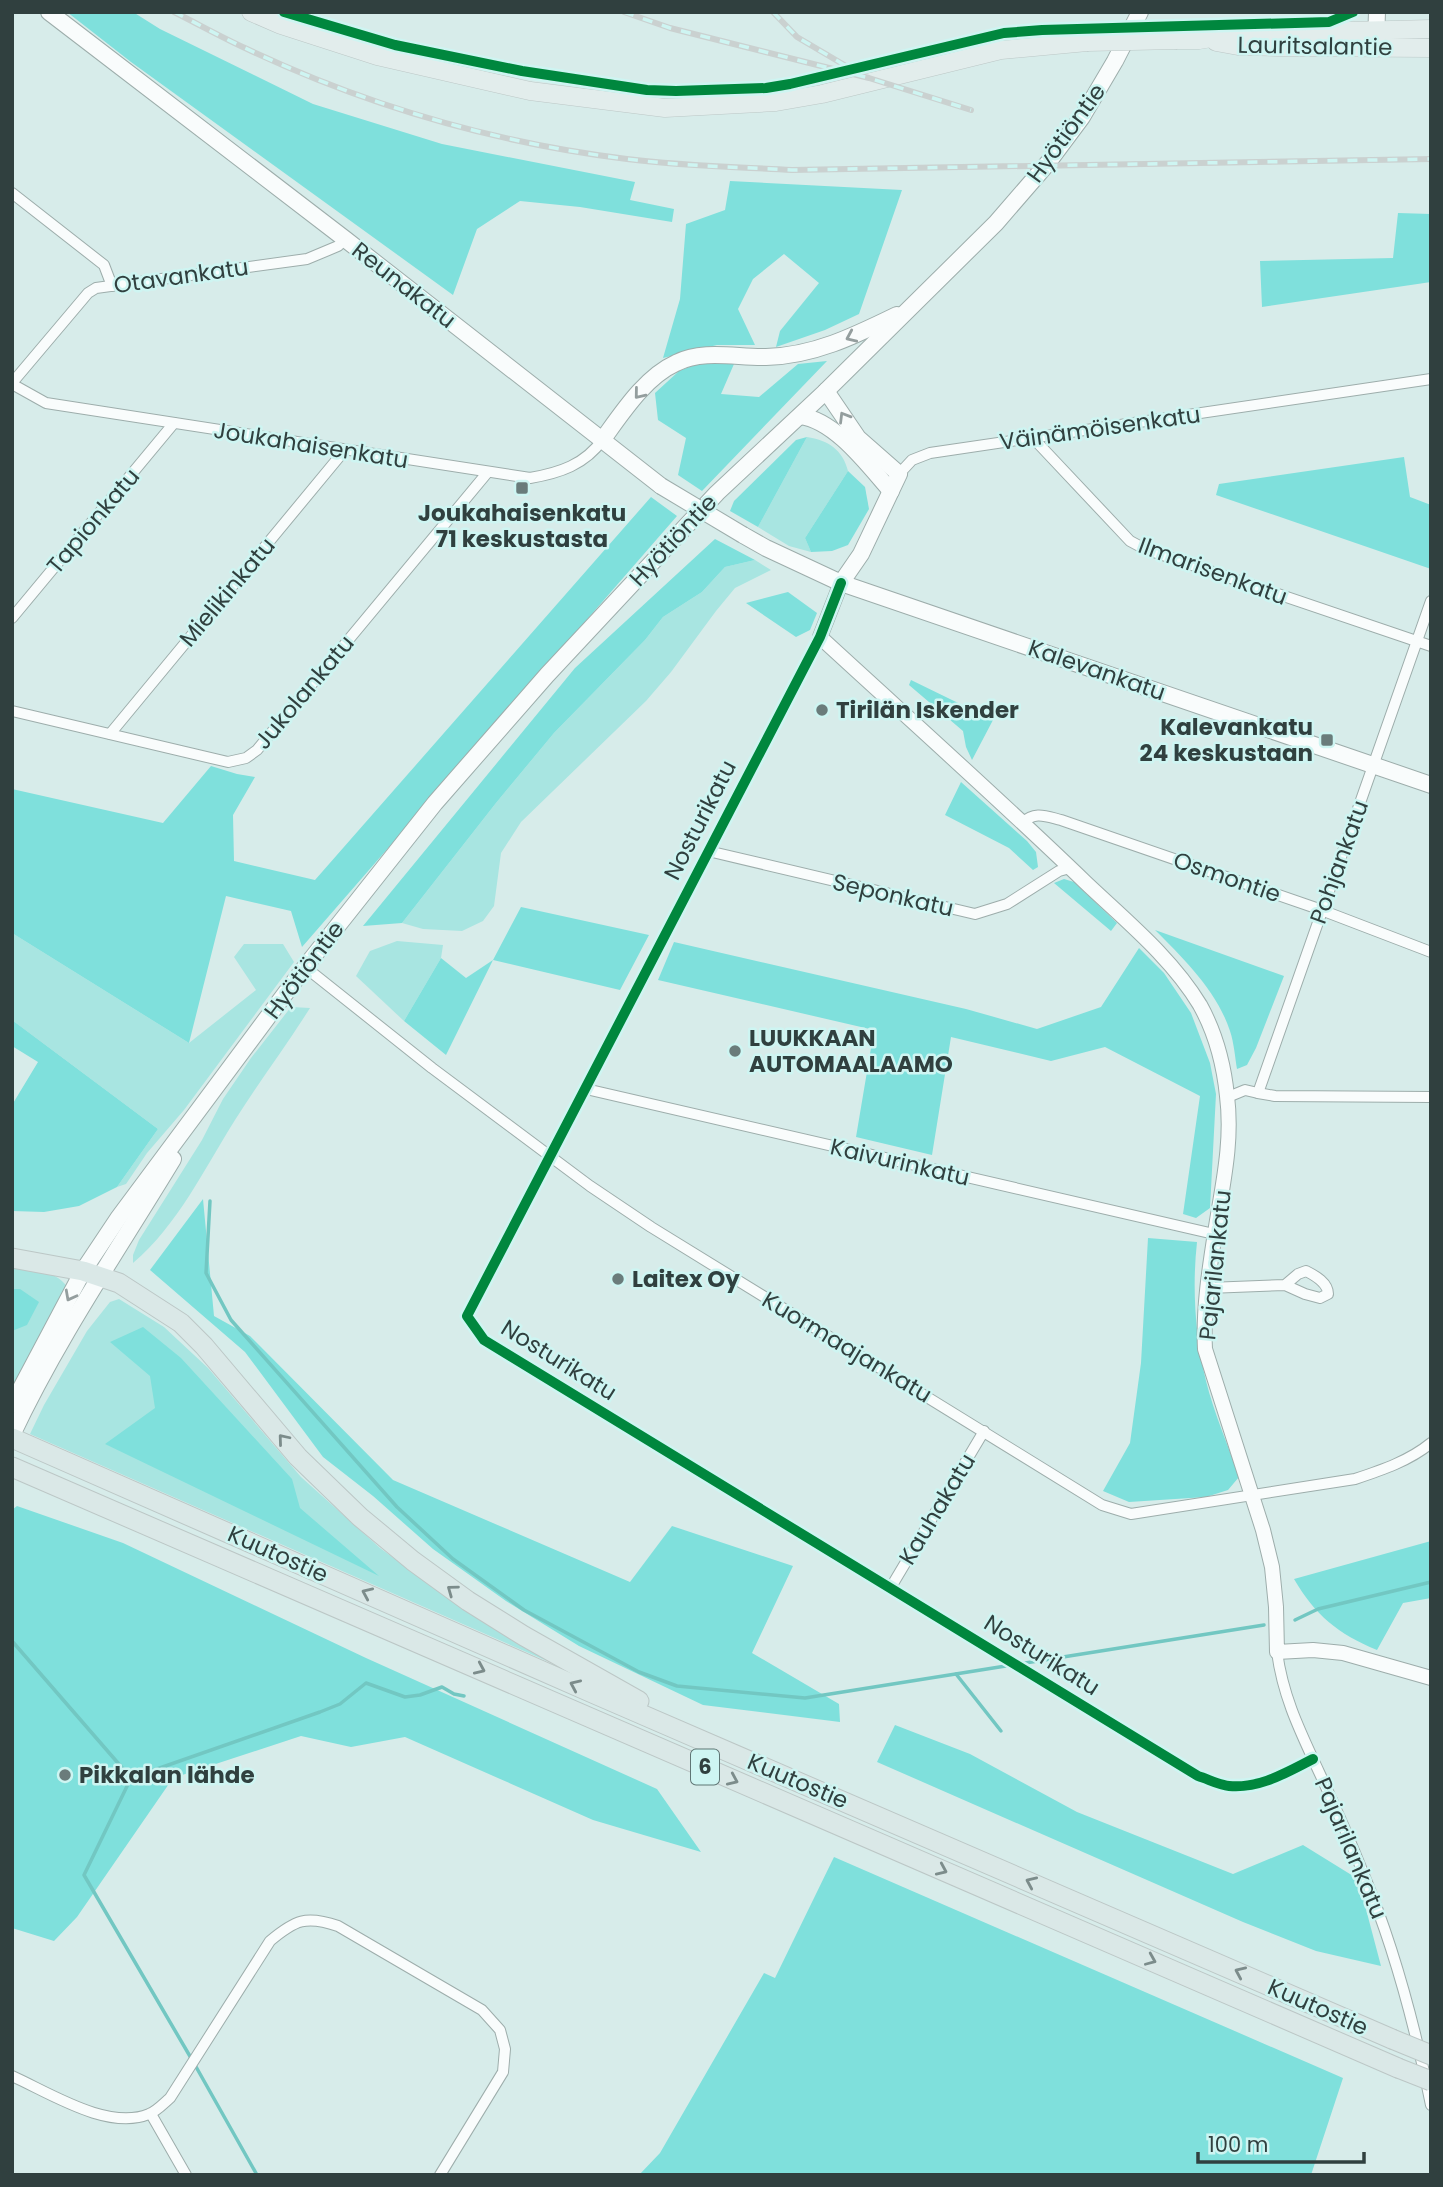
<svg xmlns="http://www.w3.org/2000/svg" width="1443" height="2187" font-family="Poppins,sans-serif">
  <style>
    .green { fill: #a8e5e1 }
    .forest { fill: #7fe0dc }
    .lines { fill: none; stroke-linecap: round; stroke-linejoin: round }
    .stream { stroke: #72c7c2; stroke-width: 3.5 }
    .minor-casing { stroke: #9dadab; stroke-width: 12 }
    .tertiary-casing { stroke: #9dadab; stroke-width: 16 }
    .secondary-casing { stroke: #9dadab; stroke-width: 18 }
    .primary-casing { stroke: #bcc7c6; stroke-width: 19 }
    .trunk-casing { stroke: #bcc7c6; stroke-width: 21 }
    .minor { stroke: #f9fcfc; stroke-width: 10 }
    .tertiary { stroke: #f9fcfc; stroke-width: 14 }
    .secondary { stroke: #f9fcfc; stroke-width: 16 }
    .primary { stroke: #e2edec; stroke-width: 18 }
    .trunk { stroke: #dae8e7; stroke-width: 19 }
    .rail-casing { stroke: #cad1d0; stroke-width: 6 }
    .rail { stroke: #cef5f2; stroke-width: 3.5; stroke-dasharray: 10; stroke-linecap: butt }
    .secondary-bridge-casing { stroke: #9dadab; stroke-width: 18; stroke-linecap: butt }
    .primary-bridge-casing { stroke: #bcc7c6; stroke-width: 19; stroke-linecap: butt }
    .trunk-bridge-casing { stroke: #bcc7c6; stroke-width: 21; stroke-linecap: butt }
    .secondary-bridge { stroke: #f9fcfc; stroke-width: 16 }
    .primary-bridge { stroke: #e2edec; stroke-width: 18 }
    .trunk-bridge { stroke: #dae8e7; stroke-width: 19 }
    .cycleway-casing { stroke: #cef5f2; stroke-width: 15 }
    .cycleway { stroke: #00873e; stroke-width: 10 }
    .oneway { stroke: #949e9e }
    .oneway2 { stroke: #7c8c8b }
    .poi-dot { fill: #6a7c7b; stroke: #cef5f2; stroke-width: 2.5 }
    .labels { text-anchor: middle; stroke-width: 5; stroke-linejoin: round; paint-order: stroke }
    .shield { fill: #cef5f2; stroke: #5f7675; stroke-width: 2 }
    .shield-label { font-size: 21px; font-weight: bold; fill: #30403f }
    .street-label { font-size: 23px; fill: #30403f; stroke: #cef5f2 }
    .poi-label { font-size: 23px; font-weight: bold; fill: #30403f; stroke: #cef5f2; text-anchor: start }
  </style>
  <rect width="100%" height="100%" fill="#d7ecea"/>
  <g class="green">
    <path d="M807,437C828,440 843,450 848,471L805,538L811,552L789,546L758,527Z"/>
    <polygon points="755,560 771,570 735,588 716,611 671,672 646,701 521,822 501,853 494,906 483,921 462,931 423,929 402,923 496,803 554,733 645,640 663,617 702,592 725,567"/>
    <polygon points="12,933 189,1043 256,990 234,957 244,944 283,944 294,962 184,1110 147,1153 126,1184 117,1187 158,1129 12,1020"/>
    <polygon points="397,941 443,945 441,958 404,1021 356,976 370,951"/>
    <path d="M291,1007L310,1008C286,1046 259,1082 235,1120C204,1169 178,1225 133,1263V1255L139,1240L202,1140L223,1099L251,1058Z"/>
    <path d="M12,1266C32,1269 56,1270 68,1288L55,1306L12,1387Z"/>
    <polygon points="119,1299 164,1327 208,1368 301,1477 380,1548 445,1596 547,1661 30,1434 44,1405 87,1331 110,1302"/>
  </g>
  <g class="forest">
    <polygon points="67,12 133,12 160,29 313,104 442,144 635,182 630,200 674,209 672,222 580,207 520,201 477,229 453,295 131,62"/>
    <polygon points="730,181 902,190 859,314 825,330 776,347 780,331 819,283 784,254 753,279 738,309 755,345 717,345 663,358 680,299 686,224 725,210"/>
    <polygon points="1398,213 1431,214 1431,282 1262,307 1260,261 1393,258"/>
    <polygon points="827,361 702,491 678,475 686,438 658,420 655,393 679,371 702,362 734,364 721,394 759,397 798,364"/>
    <polygon points="807,437 758,527 730,511 734,501 796,440"/>
    <polygon points="1404,457 1410,497 1431,505 1431,569 1216,495 1219,484"/>
    <polygon points="848,471 865,487 869,509 848,545 832,551 811,552 805,538"/>
    <polygon points="651,497 677,516 302,947 291,911 226,896 189,1043 12,933 12,789 163,823 211,766 237,774 255,777 233,815 234,861 315,880"/>
    <polygon points="715,539 755,560 725,567 702,592 663,617 645,640 554,733 496,803 402,923 363,926 575,668"/>
    <polygon points="788,592 817,613 810,630 796,637 746,603"/>
    <polygon points="911,680 993,720 972,760 966,747 963,731 909,685"/>
    <polygon points="961,782 1027,841 1036,852 1038,867 1033,870 1009,848 945,815"/>
    <polygon points="1064,879 1074,882 1117,923 1111,931 1054,883"/>
    <polygon points="521,907 649,935 620,990 493,960 446,1055 404,1021 441,958 466,978 493,960"/>
    <path d="M1155,930L1284,976L1256,1048L1247,1065L1237,1069C1235,1057 1234,1043 1230,1031C1217,991 1184,959 1155,930Z"/>
    <polygon points="674,942 966,1009 1037,1029 1101,1007 1139,948 1164,973 1191,1013 1210,1063 1216,1094 1210,1208 1196,1218 1183,1214 1200,1096 1105,1047 1051,1061 951,1037 932,1155 856,1137 874,1030 658,980"/>
    <polygon points="12,1020 158,1129 117,1187 79,1206 44,1212 12,1211 12,1105 38,1062 12,1046"/>
    <polygon points="203,1199 214,1316 250,1336 393,1480 630,1582 672,1526 793,1566 752,1653 839,1704 840,1722 703,1705 579,1646 506,1601 433,1549 373,1496 323,1457 245,1352 150,1270"/>
    <path d="M1148,1238L1197,1242C1192,1287 1195,1336 1206,1381C1214,1413 1228,1445 1239,1477L1228,1490L1206,1497L1129,1502L1103,1491L1130,1443L1141,1363Z"/>
    <polygon points="12,1289 20,1289 39,1302 27,1325 12,1331"/>
    <polygon points="143,1327 181,1358 292,1479 300,1508 379,1576 105,1444 155,1408 150,1376 110,1342"/>
    <polygon points="17,1506 123,1543 366,1658 657,1789 701,1852 593,1820 405,1737 351,1747 301,1736 173,1778 77,1917 54,1941 12,1928 12,1510"/>
    <path d="M1431,1541V1598L1403,1603L1377,1650C1338,1634 1315,1615 1294,1579Z"/>
    <polygon points="895,1725 970,1754 1077,1812 1233,1874 1303,1845 1358,1879 1381,1966 1316,1951 1243,1922 877,1762"/>
    <polygon points="834,1857 1343,2078 1311,2175 639,2175 660,2153 764,1973 775,1978"/>
  </g>
  <g class="lines">
    <g class="stream">
      <polyline points="210,1201 206,1273 231,1320 397,1507 453,1559 524,1610 639,1672 677,1686 805,1698 1012,1665"/>
      <polyline points="1295,1620 1318,1609 1431,1582"/>
      <polyline points="12,1641 131,1778"/>
      <polyline points="1019,1664 1264,1625"/>
      <polyline points="956,1674 1001,1731"/>
      <polyline points="191,2058 84,1875 131,1778 320,1712 340,1704 366,1683 405,1697 420,1695 442,1687 454,1694 464,1696"/>
      <polyline points="195,2065 257,2175"/>
    </g>
    <defs>
      <g id="minor">
        <polyline points="12,193 104,265 112,286"/>
        <polyline points="12,383 88,293 96,288 307,259 338,246 345,239"/>
        <path d="M12,384L46,403L530,478C559,473 585,465 603,439"/>
        <polyline points="1033,438 1130,541 1145,549 1431,646"/>
        <polyline points="899,474 912,460 930,453 1431,379"/>
        <polyline points="12,618 174,423"/>
        <path d="M820,637L467,1316L484,1340L1198,1776C1208,1779 1219,1785 1229,1786C1260,1789 1287,1772 1313,1759"/>
        <polyline points="12,711 228,762 246,758 257,750 487,473"/>
        <polyline points="110,734 344,451"/>
        <path d="M1022,823C1035,811 1045,816 1061,820L1316,908L1431,952"/>
        <polyline points="708,851 975,914 1007,904 1059,871 1070,868"/>
        <path d="M305,967L432,1068L590,1186L651,1227L1102,1505L1131,1514L1355,1479C1382,1470 1409,1461 1431,1443"/>
        <polyline points="586,1089 1214,1234"/>
        <polyline points="1258,1093 1275,1096 1431,1097"/>
        <polyline points="1228,1097 1245,1090 1258,1093 1431,601"/>
        <path d="M1208,1288L1285,1285L1305,1294L1320,1298L1328,1294C1328,1283 1316,1276 1306,1271L1298,1274L1285,1285"/>
        <polyline points="891,1587 984,1431"/>
        <path d="M1277,1652C1283,1697 1300,1731 1319,1772C1335,1806 1350,1840 1364,1875C1395,1949 1415,2026 1431,2105"/>
        <path d="M12,2076C50,2093 108,2131 149,2114C157,2111 164,2103 170,2098L270,1941C295,1920 306,1915 338,1926L482,2010L500,2030L505,2049L503,2072L440,2175"/>
        <polyline points="151,2114 186,2175"/>
      </g>
      <path id="tertiary" d="M841,583L820,637C908,718 998,798 1085,882C1125,920 1171,957 1200,1005C1215,1032 1224,1066 1227,1096C1233,1143 1222,1187 1215,1233C1209,1271 1203,1310 1205,1349L1263,1530L1272,1567L1276,1607L1277,1652L1313,1650L1343,1653L1431,1678"/>
      <g id="secondary">
        <polyline points="49,12 345,239 661,486"/>
        <polyline points="1376,41 1377,12"/>
        <polyline points="826,391 858,438 899,474 861,554 841,583"/>
        <path d="M800,416C835,420 868,465 891,491"/>
        <path d="M603,439C622,413 645,377 676,363C704,349 737,358 766,357C814,356 856,335 897,315"/>
        <polyline points="743,535 766,548 841,583 1431,785"/>
        <polyline points="12,1405 83,1271 119,1217 305,967 435,803 547,675 717,493 826,391 996,223 1047,164 1082,117 1115,61 1140,12"/>
        <path d="M12,1435C57,1339 118,1250 173,1159"/>
      </g>
      <g id="primary">
        <polyline points="251,12 281,25 377,56 530,91 665,108 776,102 822,94 1001,50 1087,42"/>
        <polyline points="1177,40 1199,40 1235,34 1431,29"/>
        <polyline points="1216,42 1238,46 1278,47 1431,48"/>
      </g>
      <g id="trunk">
        <polyline points="12,1258 83,1271 119,1283 181,1323 204,1346 298,1457 360,1517 413,1561 468,1601 524,1636 639,1701"/>
        <polyline points="12,1438 590,1692 1392,2039"/>
        <polyline points="12,1467 1398,2068"/>
      </g>
    </defs>
    <use href="#minor" class="minor-casing"/>
    <use href="#tertiary" class="tertiary-casing"/>
    <use href="#secondary" class="secondary-casing"/>
    <use href="#primary" class="primary-casing"/>
    <use href="#trunk" class="trunk-casing"/>
    <use href="#minor" class="minor"/>
    <use href="#tertiary" class="tertiary"/>
    <use href="#secondary" class="secondary"/>
    <use href="#primary" class="primary"/>
    <use href="#trunk" class="trunk"/>
    <defs>
      <g id="rail">
        <path d="M174,12C198,24 221,37 245,48C365,105 496,143 627,159C682,166 737,167 792,170L1431,159"/>
        <polyline points="624,12 670,28 869,78 971,110"/>
        <polyline points="773,12 797,37 846,66"/>
      </g>
    </defs>
    <use href="#rail" class="rail-casing"/>
    <use href="#rail" class="rail"/>
    <defs>
      <polyline id="secondary-bridge" points="661,486 743,535"/>
      <polyline id="primary-bridge" points="1087,42 1177,40"/>
      <g id="trunk-bridge">
        <polyline points="1392,2039 1431,2055"/>
        <polyline points="1398,2068 1431,2081"/>
      </g>
    </defs>
    <use href="#secondary-bridge" class="secondary-bridge-casing"/>
    <use href="#primary-bridge" class="primary-bridge-casing"/>
    <use href="#trunk-bridge" class="trunk-bridge-casing"/>
    <use href="#secondary-bridge" class="secondary-bridge"/>
    <use href="#primary-bridge" class="primary-bridge"/>
    <use href="#trunk-bridge" class="trunk-bridge"/>
    <defs>
      <g id="cycleway">
        <polyline points="284,12 395,45 522,71 647,90 676,91 766,88 790,84 1004,33 1042,30 1329,22 1353,12"/>
        <path d="M841,583L820,637L467,1316L484,1340L1198,1776C1208,1779 1219,1785 1229,1786C1260,1789 1287,1772 1313,1759"/>
      </g>
    </defs>
    <use href="#cycleway" class="cycleway-casing"/>
    <use href="#cycleway" class="cycleway"/>
  </g>
  <defs><path id="oneway-chevron" d="M-2-3.5L2.5 0L-2 3.5" fill="none" stroke-width="1.6" stroke-linecap="round" stroke-linejoin="round" transform="scale(1.75)"/></defs>
  <g class="oneway">
    <use href="#oneway-chevron" transform="translate(851 337) rotate(156)"/>
    <use href="#oneway-chevron" transform="translate(639 394) rotate(129)"/>
    <use href="#oneway-chevron" transform="translate(844 417) rotate(-121)"/>
    <use href="#oneway-chevron" transform="translate(70 1296) rotate(118)"/>
  </g>
  <g class="oneway2">
    <use href="#oneway-chevron" transform="translate(283 1439) rotate(-130)"/>
    <use href="#oneway-chevron" transform="translate(452 1590) rotate(-144)"/>
    <use href="#oneway-chevron" transform="translate(367 1593) rotate(-156)"/>
    <use href="#oneway-chevron" transform="translate(480 1669) rotate(24)"/>
    <use href="#oneway-chevron" transform="translate(575 1685) rotate(-156)"/>
    <use href="#oneway-chevron" transform="translate(733 1780) rotate(24)"/>
    <use href="#oneway-chevron" transform="translate(942 1870) rotate(24)"/>
    <use href="#oneway-chevron" transform="translate(1031 1882) rotate(-156)"/>
    <use href="#oneway-chevron" transform="translate(1151 1960) rotate(23)"/>
    <use href="#oneway-chevron" transform="translate(1240 1972) rotate(-156)"/>
  </g>
  <g class="poi-dot">
    <rect x="515" y="481" width="14" height="14" rx="3.5"/>
    <circle cx="822" cy="710" r="7"/>
    <rect x="1320" y="733" width="14" height="14" rx="3.5"/>
    <circle cx="735" cy="1051" r="7"/>
    <circle cx="618" cy="1279" r="7"/>
    <circle cx="65" cy="1775" r="7"/>
  </g>
  <g class="labels">
    <rect class="shield" x="691" y="1749.5" width="28" height="35" rx="5"/>
    <g class="shield-label">
      <text x="705" y="1774">6</text>
    </g>
    <g class="street-label">
      <text transform="translate(1315 46) rotate(1)" y="8">Lauritsalantie</text>
      <text transform="translate(1066 133) rotate(-54)" y="8">Hyötiöntie</text>
      <text transform="translate(181 276) rotate(-8)" y="8">Otavankatu</text>
      <text transform="translate(404 285) rotate(38)" y="8">Reunakatu</text>
      <text transform="translate(1100 428) rotate(-8)" y="8">Väinämöisenkatu</text>
      <text transform="translate(311 445) rotate(9)" y="8">Joukahaisenkatu</text>
      <text transform="translate(93 521) rotate(-50)" y="8">Tapionkatu</text>
      <text transform="translate(673 540) rotate(-47)" y="8">Hyötiöntie</text>
      <text transform="translate(1213 571) rotate(20)" y="8">Ilmarisenkatu</text>
      <text transform="translate(227 592) rotate(-50)" y="8">Mielikinkatu</text>
      <text transform="translate(1097 670) rotate(19)" y="8">Kalevankatu</text>
      <text transform="translate(304 692) rotate(-50)" y="8">Jukolankatu</text>
      <text transform="translate(700 820) rotate(-63)" y="8">Nosturikatu</text>
      <text transform="translate(1339 862) rotate(-70)" y="8">Pohjankatu</text>
      <text transform="translate(1227 877) rotate(19)" y="8">Osmontie</text>
      <text transform="translate(893 895) rotate(13)" y="8">Seponkatu</text>
      <text transform="translate(304 970) rotate(-53)" y="8">Hyötiöntie</text>
      <text transform="translate(900 1162) rotate(13)" y="8">Kaivurinkatu</text>
      <text transform="translate(1215 1265) rotate(-84)" y="8">Pajarilankatu</text>
      <text transform="translate(847 1347) rotate(31)" y="8">Kuormaajankatu</text>
      <text transform="translate(559 1360) rotate(32)" y="8">Nosturikatu</text>
      <text transform="translate(937 1509) rotate(-59)" y="8">Kauhakatu</text>
      <text transform="translate(278 1554) rotate(24)" y="8">Kuutostie</text>
      <text transform="translate(1042 1655) rotate(32)" y="8">Nosturikatu</text>
      <text transform="translate(798 1781) rotate(23)" y="8">Kuutostie</text>
      <text transform="translate(1351 1848) rotate(67)" y="8">Pajarilankatu</text>
      <text transform="translate(1318 2007) rotate(24)" y="8">Kuutostie</text>
    </g>
    <g class="poi-label">
      <text x="522" y="521" text-anchor="middle">Joukahaisenkatu<tspan x="522" dy="26">71 keskustasta</tspan></text>
      <text x="836" y="718">Tirilän Iskender</text>
      <text x="1313" y="735" text-anchor="end">Kalevankatu<tspan x="1313" dy="26">24 keskustaan</tspan></text>
      <text x="749" y="1046">LUUKKAAN<tspan x="749" dy="26">AUTOMAALAAMO</tspan></text>
      <text x="632" y="1287">Laitex Oy</text>
      <text x="79" y="1783">Pikkalan lähde</text>
    </g>
  </g>
  <rect width="1443" height="2187" fill="none" stroke="#30403f" stroke-width="28"/>
  <path d="M1198 2152v10h166v-10" fill="none" stroke="#30403f" stroke-width="3.5"/>
  <text x="1208" y="2152" font-size="21" fill="#30403f" stroke="#cef5f2" stroke-width="5" paint-order="stroke">100 m</text>
</svg>
